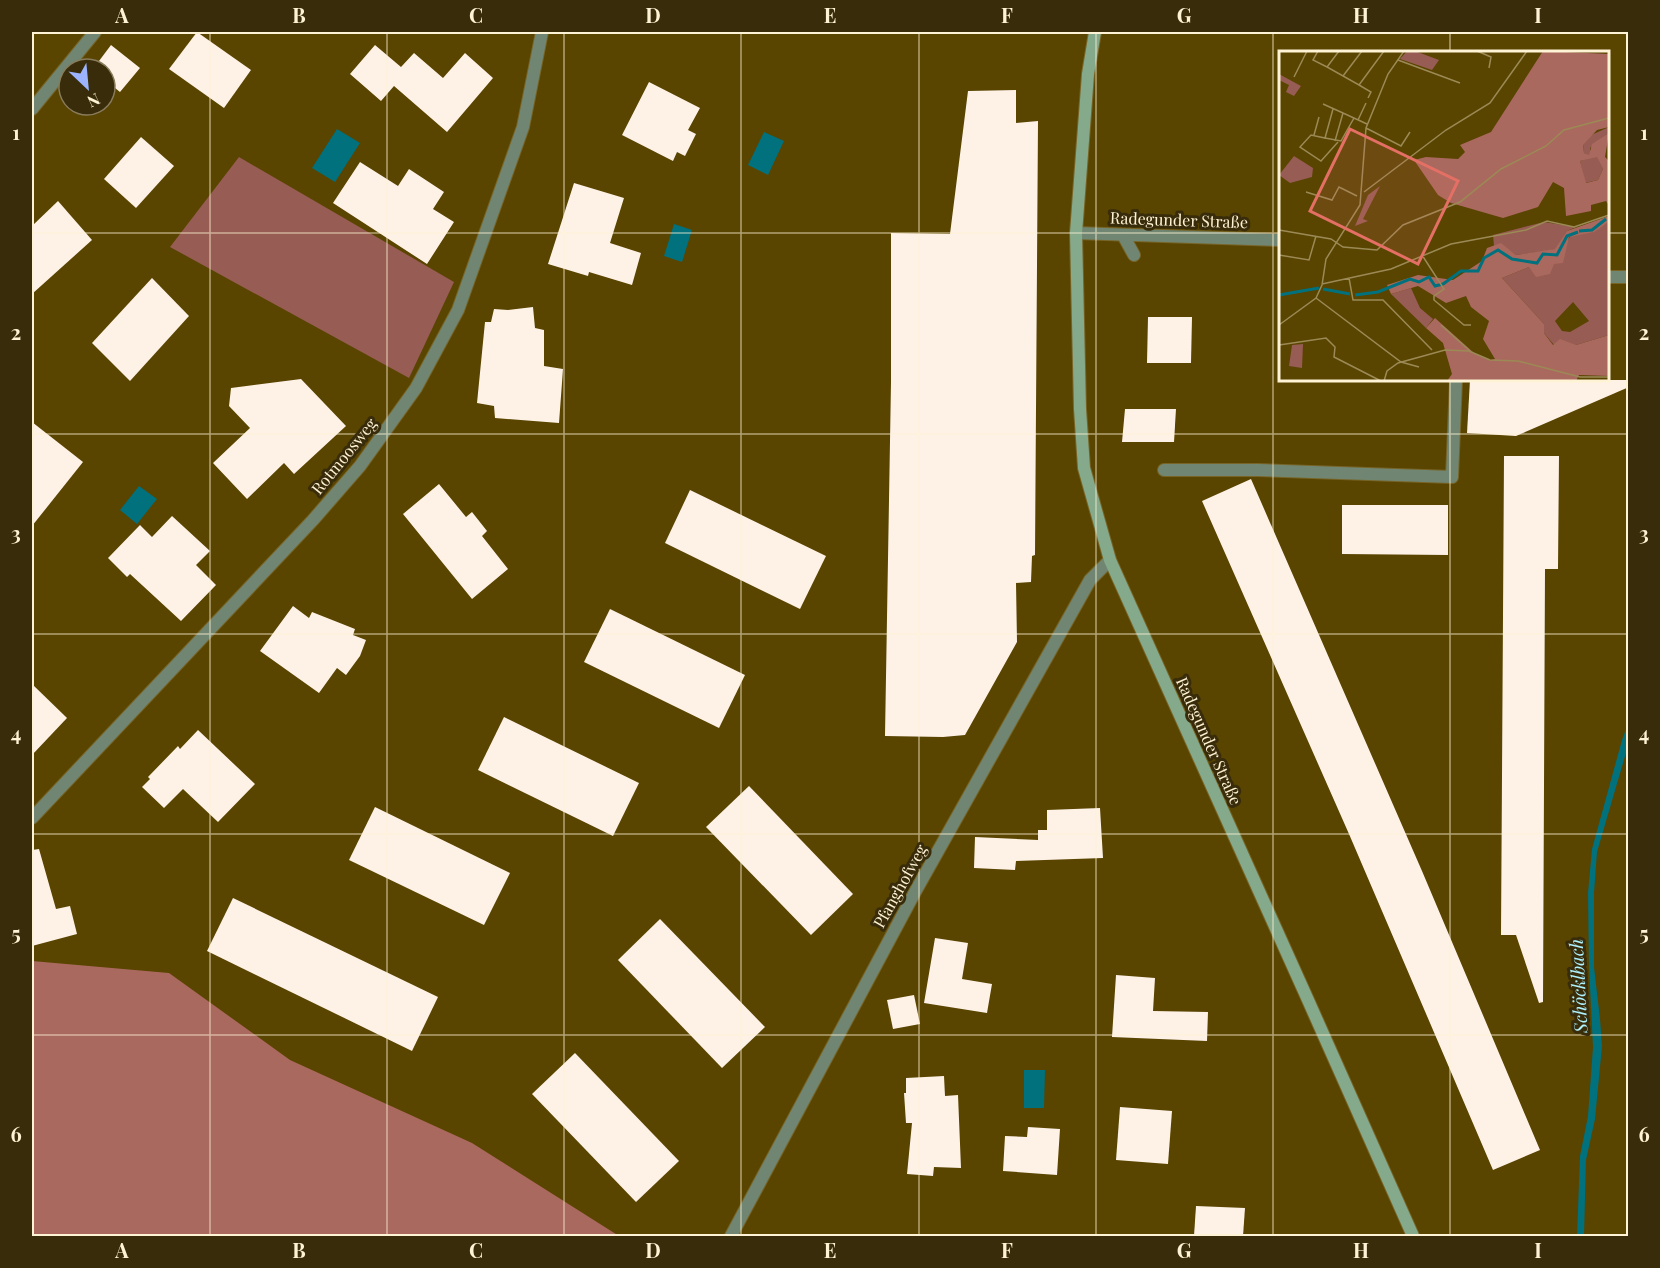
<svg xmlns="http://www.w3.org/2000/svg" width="1660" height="1268" font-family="'Playfair Display',serif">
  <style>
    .green { fill: #975c53 }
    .forest { fill: #aa695e }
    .water { fill: #01717e }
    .building { fill: #fef2e6 }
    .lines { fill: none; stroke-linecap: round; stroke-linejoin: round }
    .lane-casing { stroke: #776426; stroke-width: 14 }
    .street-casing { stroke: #776426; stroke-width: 14 }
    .secondary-casing { stroke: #776426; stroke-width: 14 }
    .lane { stroke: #708673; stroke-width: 12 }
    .street { stroke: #708673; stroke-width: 12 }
    .secondary { stroke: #85a98b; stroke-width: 12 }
    .grid { fill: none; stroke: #fff3d5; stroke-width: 1.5; stroke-opacity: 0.55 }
    .labels { text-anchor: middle; stroke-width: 6; stroke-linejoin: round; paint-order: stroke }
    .street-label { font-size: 16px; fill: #fff3d5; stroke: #382c0b }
    .water-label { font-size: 18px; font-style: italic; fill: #aef2fe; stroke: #382c0b }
    .inset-river { fill: none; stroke: #01717e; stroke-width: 3 }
    .inset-road { fill: none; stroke: #9b8a55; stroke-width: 1.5 }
    .view { fill: #e46f65; fill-opacity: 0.15; stroke: #e46f65; stroke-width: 3 }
    .inset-edge { fill: none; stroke: #fff3d5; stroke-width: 3 }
    .neatline { fill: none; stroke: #fff3d5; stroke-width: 2 }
    .grid-label { font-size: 20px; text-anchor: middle; font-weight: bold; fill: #fff3d5 }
  </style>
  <rect width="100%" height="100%" fill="#594400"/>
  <polygon class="green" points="239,157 454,282 409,378 170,247"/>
  <polygon class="forest" points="32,961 169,973 290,1060 472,1143 619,1236 32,1236"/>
  <g class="water">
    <polygon points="337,129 360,143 335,182 312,168"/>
    <polygon points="764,132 784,141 768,175 748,165"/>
    <polygon points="674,224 692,230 682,262 664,256"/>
    <polygon points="139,486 157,499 137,524 120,510"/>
    <polygon points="1628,724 1628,746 1597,852 1594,893 1594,967 1600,1019 1602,1046 1595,1119 1586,1160 1584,1236 1577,1236 1580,1156 1588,1116 1593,1047 1589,968 1588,893 1592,849 1622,740"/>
    <polygon points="1024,1070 1045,1070 1044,1108 1024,1108"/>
  </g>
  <g class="building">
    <polygon points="197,32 251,70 224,108 169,69"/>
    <polygon points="111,45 140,68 120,92 105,80 105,69 93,69"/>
    <polygon points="375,45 401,67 414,53 443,78 465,53 493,78 447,132 394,86 381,101 350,74"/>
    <polygon points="649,82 700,108 688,130 696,134 685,156 677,152 673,161 622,135"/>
    <polygon points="1016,90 1016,123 1038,121 1035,555 1032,556 1031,582 1016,583 1017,642 965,735 943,737 885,736 891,382 891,233 950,234 968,91"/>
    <polygon points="141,137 174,166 136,208 104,179"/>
    <polygon points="360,162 398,186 409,169 444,192 433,209 454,222 427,264 333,203"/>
    <polygon points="574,183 624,198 610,243 641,253 632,285 589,272 588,276 548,264"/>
    <polygon points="58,201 92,240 32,294 32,226"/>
    <polygon points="152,278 189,316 130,381 92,343"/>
    <polygon points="533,307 535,328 544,330 544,366 563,369 559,423 495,418 494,406 477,403 485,322 491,322 494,309 508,310"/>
    <polygon points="1148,317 1192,317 1191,363 1147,363"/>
    <polygon points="301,379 346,426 294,474 284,463 247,499 213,463 250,428 229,406 231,388"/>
    <polygon points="1470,380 1629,380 1629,387 1516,436 1467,433"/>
    <polygon points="1125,409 1176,409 1174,442 1122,442"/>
    <polygon points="32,422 83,462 32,526"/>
    <polygon points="1504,456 1559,456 1558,569 1545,569 1543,1002 1539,1003 1516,935 1501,935"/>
    <polygon points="1251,479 1422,871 1540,1150 1493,1170 1349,834 1202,501"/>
    <polygon points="439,484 466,517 472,512 487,531 482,536 508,569 472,599 403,514"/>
    <polygon points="690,490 826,556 800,609 665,543"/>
    <polygon points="1342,505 1448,505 1448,555 1342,554"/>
    <polygon points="172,516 210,551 196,565 216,585 181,621 130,574 127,577 108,558 140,525 152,537"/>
    <polygon points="293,606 309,618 312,612 355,629 353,635 366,640 360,656 346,675 337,668 319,693 260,651"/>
    <polygon points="610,609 745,675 719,728 584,662"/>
    <polygon points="32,684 67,718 32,755"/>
    <polygon points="504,717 639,783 613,836 478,770"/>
    <polygon points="198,730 255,784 218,822 183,789 164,808 142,787 150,779 148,777 178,746 180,749"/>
    <polygon points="749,786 853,894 811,935 706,827"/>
    <polygon points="375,807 510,873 484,925 349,860"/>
    <polygon points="1100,808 1103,858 1016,861 1015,870 974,868 975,837 1038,840 1038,830 1047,830 1047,810"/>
    <polygon points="39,849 56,909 70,906 77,934 32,946 32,850"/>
    <polygon points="233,898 438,997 412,1051 207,951"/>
    <polygon points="660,919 765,1027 722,1068 618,960"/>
    <polygon points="935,938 968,943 962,979 992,984 987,1013 924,1003"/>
    <polygon points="1116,975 1155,978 1153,1011 1208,1012 1207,1041 1112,1037"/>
    <polygon points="914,995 920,1024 893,1029 887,1000"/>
    <polygon points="575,1053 679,1161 636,1202 532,1094"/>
    <polygon points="944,1076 945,1096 958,1095 961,1168 934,1167 933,1176 907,1174 912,1123 906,1123 904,1093 906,1093 906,1078"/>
    <polygon points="1120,1107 1172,1111 1168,1164 1116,1160"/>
    <polygon points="1028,1127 1060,1129 1057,1175 1003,1171 1005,1136 1027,1137"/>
    <polygon points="1196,1206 1245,1208 1243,1236 1194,1236"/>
  </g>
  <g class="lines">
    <defs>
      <g id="lane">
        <polyline points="1076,233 1280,240"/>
        <polyline points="1123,235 1134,255"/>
      </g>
      <g id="street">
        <polyline points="32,109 95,32"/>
        <polyline points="1608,277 1628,277"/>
        <polyline points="1164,470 1258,470 1452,477 1456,380"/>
        <polyline points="32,818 313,520 360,466 416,388 458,310 523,127 542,32"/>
        <polyline points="731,1236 915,892 1090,580 1110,560"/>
      </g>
      <polyline id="secondary" points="1095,32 1088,74 1076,233 1080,409 1084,468 1110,560 1308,1000 1413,1236"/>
    </defs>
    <use href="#lane" class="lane-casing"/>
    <use href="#street" class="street-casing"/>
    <use href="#secondary" class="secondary-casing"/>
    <use href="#lane" class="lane"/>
    <use href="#street" class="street"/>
    <use href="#secondary" class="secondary"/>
  </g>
  <path class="grid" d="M210,32V1236M387,32V1236M564,32V1236M741,32V1236M919,32V1236M1096,32V1236M1273,32V1236M1450,32V52M32,233H1280M1608,233H1628M1450,380V1236M32,434H1628M32,634H1628M32,834H1628M32,1035H1628"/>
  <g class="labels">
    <g class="street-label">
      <text transform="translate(1179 220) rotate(2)" y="6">Radegunder Straße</text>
      <text transform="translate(344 456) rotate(-51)" y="6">Rotmoosweg</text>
      <text transform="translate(1209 741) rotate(66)" y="6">Radegunder Straße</text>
      <text transform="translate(900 886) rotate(-61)" y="6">Pfanghofweg</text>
    </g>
    <g class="water-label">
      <text transform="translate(1579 986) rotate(-93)" y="6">Schöcklbach</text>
    </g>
  </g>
  <g transform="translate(1279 51)">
    <rect width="330" height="330" fill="#594400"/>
    <path d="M128,0H136L160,9L153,19L121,8ZM0,23L22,35L15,45L7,41L10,34L0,29ZM330,76V82L311,97V105L305,102L304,93L310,85ZM15,105L34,117L33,126L11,132L0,124ZM318,105L324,118L319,129L306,132L301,110ZM101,135L84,168L89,170L76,175L89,144ZM265,171L297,176L288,180L277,198L267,200L237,204L222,193L215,195L214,184ZM330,171V284L297,294H275L265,282V273L223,227L250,216L275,213L292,184L315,180ZM294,251L310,270L291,281L283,280L276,270ZM132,237L141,257L154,268L147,277L112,243ZM24,293L23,317L10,315L13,294Z" fill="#975c53" fill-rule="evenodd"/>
    <path d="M264,0L330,3V76L318,79L304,94L305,102L310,104L313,93L330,82L326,106L330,110L329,153L327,150L312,154V160L287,165L285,137L274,131L259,156L224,167L172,152L159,144L135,109L147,106L179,108L186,101L181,94L212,81ZM318,106L324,118L319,129L307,132L301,110ZM330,165V171L315,181L290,186L284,212L275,213L271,223L257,226L250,216L223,227L265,273V282L274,294L281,288L297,294L330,284V325L300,324L297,330H168L173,323L164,292L147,277L156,267L195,302L211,309L216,308L204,288L210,270L192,256L187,245L167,252L139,235L112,243L108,234L139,224L174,229L203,210L208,197L222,192L237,204L276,198L288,180Z" fill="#aa695e" fill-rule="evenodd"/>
    <path class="inset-river" d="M300,180L313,179L327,168M44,238L71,243M0,244L40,237M76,244L99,241L131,228L140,231L150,226L156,235L164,233L182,220H199L205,207L219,199L233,208L258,212L264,203L278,204L288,185L299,181"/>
    <path class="inset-road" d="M39,0L34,9L48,16M60,0L48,16L80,34L105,0M198,0L212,6L210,17M119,9L181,32M64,25L83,0M15,26L28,0M80,34L92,41L89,47M44,53L64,62L56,90M54,58L46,87L32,84L21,96L42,110L59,91M64,62L88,73M79,69L87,52M87,77L122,95L131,81M35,84L40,66M46,87L62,90L75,67M27,141L53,149L60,136L78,145M85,141L167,79L211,52L248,0M0,179L52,188L64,196L98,199L124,174L181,151L222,118L267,95L285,79L330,67M0,204L30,209L37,185M143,204L165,238L155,245V249L185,274H192M70,227L74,249H104L153,299M43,233L112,218L172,193L247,179L268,170L295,176L330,164M37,247L122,311L140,316M0,274L37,247L43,234L47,208L81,154L87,77L109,23L125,0M162,274L191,300M0,294L47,287L56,296L55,306L102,330M105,330L108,320L119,312L166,299L190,300L211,309L239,310L301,326H330"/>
    <path class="view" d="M71,78L179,130L139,213L31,160Z"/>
    <rect width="330" height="330" class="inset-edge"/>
  </g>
  <rect width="1660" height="1268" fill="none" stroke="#382c0b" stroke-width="66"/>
  <g transform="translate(87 87) rotate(154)"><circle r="28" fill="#382c0b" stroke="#887c5c" stroke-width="1.5"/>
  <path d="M0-4.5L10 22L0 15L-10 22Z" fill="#9bb4fd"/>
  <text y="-9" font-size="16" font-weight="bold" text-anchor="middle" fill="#fff3d5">N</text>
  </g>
  <rect x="33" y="33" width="1594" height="1202" class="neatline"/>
  <g class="grid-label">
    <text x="122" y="23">A</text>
    <text x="299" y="23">B</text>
    <text x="476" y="23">C</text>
    <text x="653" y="23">D</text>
    <text x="830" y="23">E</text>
    <text x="1007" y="23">F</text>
    <text x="1184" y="23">G</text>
    <text x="1361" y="23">H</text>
    <text x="1538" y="23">I</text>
    <text x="16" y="140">1</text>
    <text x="1644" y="140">1</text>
    <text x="16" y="340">2</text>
    <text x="1644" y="340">2</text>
    <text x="16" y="541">3</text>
    <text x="1644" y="541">3</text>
    <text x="16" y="741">4</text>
    <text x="1644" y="741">4</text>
    <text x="16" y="941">5</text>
    <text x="1644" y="941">5</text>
    <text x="16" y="1142">6</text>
    <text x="1644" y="1142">6</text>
    <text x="122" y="1258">A</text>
    <text x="299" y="1258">B</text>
    <text x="476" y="1258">C</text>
    <text x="653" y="1258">D</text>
    <text x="830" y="1258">E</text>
    <text x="1007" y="1258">F</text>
    <text x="1184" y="1258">G</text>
    <text x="1361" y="1258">H</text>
    <text x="1538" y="1258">I</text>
  </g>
</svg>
